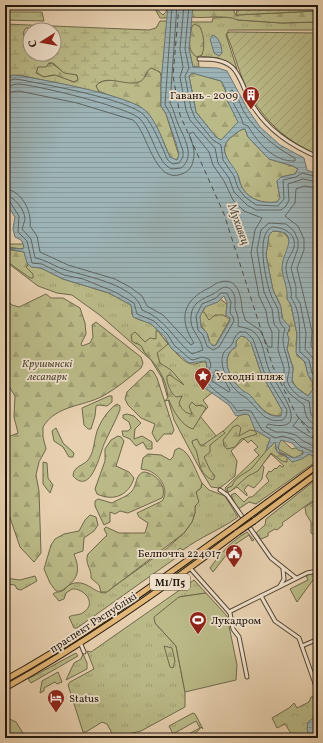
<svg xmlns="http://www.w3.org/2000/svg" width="323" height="743" font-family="Vollkorn,serif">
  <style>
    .grass { fill: url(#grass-tufts); stroke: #6e684b }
    .forest { fill: url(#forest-firs); stroke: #6e684b }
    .wetland { fill: url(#wetland-marsh); stroke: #6e684b; fill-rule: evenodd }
    .park { fill: url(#park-crowns); stroke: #6e684b }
    .garden { fill: url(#garden-furrows); stroke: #6e684b }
    .pitch { fill: #baba88; stroke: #6e684b }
    .water { fill: url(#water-rules); stroke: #6b7573; fill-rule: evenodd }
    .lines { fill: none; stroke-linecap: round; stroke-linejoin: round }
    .shore { stroke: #5f6662; stroke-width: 1 }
    .ferry { stroke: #4c4e49; stroke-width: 1; stroke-dasharray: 5 4; stroke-linecap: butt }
    .street-casing { stroke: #534636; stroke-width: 5 }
    .highway-casing { stroke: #21170e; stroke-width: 7 }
    .street { stroke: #f0e1cc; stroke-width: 3 }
    .highway { stroke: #e4b878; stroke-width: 5 }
    .highway-bridge-casing { stroke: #21170e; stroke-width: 7; stroke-linecap: butt }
    .highway-bridge { stroke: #e4b878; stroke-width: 5 }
    .labels { text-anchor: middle; stroke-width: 3.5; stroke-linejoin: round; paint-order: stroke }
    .shield { fill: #f0e1cc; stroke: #5f5447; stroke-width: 1 }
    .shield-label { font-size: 10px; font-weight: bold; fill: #21170e }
    .poi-label { font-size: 11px; fill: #21170e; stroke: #f0e1cc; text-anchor: start }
    .park-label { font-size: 11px; font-style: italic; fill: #4f4833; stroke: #f0e1cc }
    .street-label { font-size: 11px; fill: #21170e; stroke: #f0e1cc }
    .water-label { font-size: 12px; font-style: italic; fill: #4c4e49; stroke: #f0e1cc }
  </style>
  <defs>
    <pattern id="grass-tufts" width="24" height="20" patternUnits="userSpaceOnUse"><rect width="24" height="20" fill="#baba88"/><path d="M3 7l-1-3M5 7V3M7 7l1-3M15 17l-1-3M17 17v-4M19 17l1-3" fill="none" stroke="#a09f74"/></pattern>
    <pattern id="forest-firs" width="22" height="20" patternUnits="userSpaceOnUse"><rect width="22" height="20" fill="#baba88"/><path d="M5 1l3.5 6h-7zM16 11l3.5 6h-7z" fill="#a09f74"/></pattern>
    <pattern id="wetland-marsh" width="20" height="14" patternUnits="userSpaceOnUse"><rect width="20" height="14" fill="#baba88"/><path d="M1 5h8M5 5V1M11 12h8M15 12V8" fill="none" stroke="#a09f74"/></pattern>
    <pattern id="park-crowns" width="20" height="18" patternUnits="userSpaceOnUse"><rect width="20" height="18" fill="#baba88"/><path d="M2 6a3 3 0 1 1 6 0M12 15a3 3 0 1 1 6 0" fill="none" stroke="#a09f74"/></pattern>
    <pattern id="garden-furrows" width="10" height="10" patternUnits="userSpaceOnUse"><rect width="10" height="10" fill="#baba88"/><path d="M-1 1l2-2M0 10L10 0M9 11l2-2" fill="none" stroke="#a09f74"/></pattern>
    <pattern id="water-rules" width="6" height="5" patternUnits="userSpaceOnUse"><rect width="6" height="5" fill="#9db4b7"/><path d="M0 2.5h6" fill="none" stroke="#879a9c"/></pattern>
  </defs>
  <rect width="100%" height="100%" fill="#e8d1b0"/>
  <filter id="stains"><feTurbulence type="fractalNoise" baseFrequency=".005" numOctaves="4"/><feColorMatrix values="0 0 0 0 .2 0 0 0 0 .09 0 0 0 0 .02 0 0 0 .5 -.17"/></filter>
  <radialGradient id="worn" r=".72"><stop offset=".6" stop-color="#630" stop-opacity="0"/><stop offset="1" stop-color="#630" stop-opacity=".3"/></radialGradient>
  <g class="grass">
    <polygon points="5,12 42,12 44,21 5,20"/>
    <polygon points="232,17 238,20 282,23 318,22 318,30 229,30 226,35 237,69 219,58 198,56 199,67 193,67 189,49 190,22 212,22 213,18"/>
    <path d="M5,244H24L23,249L7,247L33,267L41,268L63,279L109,293L131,305C132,308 131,311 132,314C135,321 146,320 151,324C162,333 178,361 191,364C196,365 201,361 206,362L207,367L202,381L204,387L212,393L203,400L208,407L200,416L217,437L240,415L247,414L251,417L255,430L270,439L266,451L285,455L292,462L309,454L317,458L318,460L256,504L249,502L240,508H237L231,495L235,493L244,502L249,497H252L269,481L266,476L269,471L271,472L275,468L276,469L280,465L282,467L284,466L271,454L262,465L264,467L262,479L254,488L248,485L244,490L247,494V496L237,487L227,493L225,488L259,455L254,450L258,447L251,440L248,443L244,439L231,451L237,461L235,476L220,488L211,487L200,469L174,420L162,378L151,360L101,316L72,295L57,293L38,286L5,261Z"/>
    <polygon points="220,299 227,304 226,316 216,345 201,314 206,306"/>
    <polygon points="109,396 112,396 112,402 107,406 99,405 96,406 95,416 91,429 88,429 84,425 82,408"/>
    <polygon points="127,414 134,416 141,423 135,429 134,439 142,436 152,442 152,449 147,449 143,442 136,446 130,439 123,436 122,431 128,431 131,428 129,422 123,418 123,415"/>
    <polygon points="56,428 63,443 74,453 73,457 69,457 63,447 54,441 52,431"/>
    <polygon points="43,462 47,463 48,478 53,485 50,493 43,484"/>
    <polygon points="318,478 318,499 311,502 282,523 283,525 277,530 275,529 268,533 268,536 261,539 256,533 265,525 266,519"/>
    <polygon points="302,479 303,481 151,593 86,637 85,636 191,561"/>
    <path d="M202,483L209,490L225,496L238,517C220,530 200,537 183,550L180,548L178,550L180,555L77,628H74L69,617C73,614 79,616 84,612C97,603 84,588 72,589L66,593L64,599L59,601L53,594C57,591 58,593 62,591C65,590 67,586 69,585C85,577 93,593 105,593L166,549L184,533L192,522L195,513V506L198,503L196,492L201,488Z"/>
    <path d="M247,532L254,540L252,541L249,535L234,545L213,572L210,568C221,553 231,541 247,532Z"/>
    <polygon points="318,573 297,602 290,589 308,580 306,575"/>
    <polygon points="35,576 37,581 21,590 17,589 15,585 5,584 5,578 20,580"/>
    <polygon points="194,580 206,593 179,597 155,623 176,646 185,692 185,707 141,731 128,734 124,738 111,738 113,735 107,724 102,722 86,732 83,732 68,685 70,682 94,669 87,651 91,652"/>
    <polygon points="76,653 78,656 31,683 28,679"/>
    <polygon points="83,654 87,663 87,669 66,680 74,663 81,659"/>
    <polygon points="58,672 62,682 57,684 55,682 44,688 44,691 40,693 42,681"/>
    <path d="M193,713L195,714L203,729L201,727C197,734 188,738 181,738L200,728L196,721L173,734L169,726Z"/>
    <polygon points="5,717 16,722 26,738 10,738 5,726"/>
  </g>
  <g class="forest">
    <path d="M193,5H235L234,12L236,15L317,11L318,22L282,23L238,20C225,14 206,19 191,17Z"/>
    <path d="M195,24L200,27C204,35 205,46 202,55L197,57C186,51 190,37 192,26Z"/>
    <polygon points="51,63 64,72 77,75 78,80 74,82 53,75 44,77 36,73 38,67"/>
    <path d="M151,67L157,70L161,74V106L166,114L179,156L176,160L170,157C163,142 157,121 143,109C134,101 99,95 96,88L97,84L103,81L145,77L148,69Z"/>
    <polygon points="193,73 221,81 225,89 227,100 239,122 221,140 216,137 196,112 189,76 190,73"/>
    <path d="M243,129H245L248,137L269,159L293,166L298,169L295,174L281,177L277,181L280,198L277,202C263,204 250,200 242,188C240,184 240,180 238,176C231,164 217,151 230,138C234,135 238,131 243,129Z"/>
    <path d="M273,231L282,232L287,236L290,242L282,270L288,289L287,298L291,305L297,334L296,344L297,356C307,361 305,365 308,374C312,385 318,384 308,396L296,387L292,380L293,368L287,349L289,339L287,334L290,330L283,321L280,304L273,290L266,255L269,234Z"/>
    <polygon points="5,249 24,252 28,265 26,267 33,274 33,278 30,278 5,260"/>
    <path d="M46,294L51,298H63L80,308L85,323L86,334L81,344L82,346L90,343L93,337L92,325L96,322L141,357L143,363L141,368C129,378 117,388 103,396C82,407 56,405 43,427V437L46,449L39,462L36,475L39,491L41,553L34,562L20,547L5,503V438L18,433L14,417L15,396L5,380V337L8,333L5,323V298L12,305L19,307Z"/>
    <path d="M201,312H204L209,320L215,315H223L230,319L215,346L210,344C209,341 209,337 207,334C202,326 197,323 201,312Z"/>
    <path d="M156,331H158L168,344L157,353L160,363L171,370L184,385L170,375L167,376C166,382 171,394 176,397L182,396L179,403C181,408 185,414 192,414L189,406L192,402L196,406L202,405L206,408L193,429C182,426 173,411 169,400L165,401L168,397C166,377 157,366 145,353C143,351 143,347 140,345C137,343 135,344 132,341L131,335L135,332L145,342L150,338L156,339Z"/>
    <path d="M241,336L247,338L251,343L261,373L282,410L283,414L281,416C266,417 260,406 251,397C248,393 243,392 240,389C229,378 219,357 236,347V341Z"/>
    <polygon points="150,370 153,371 157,378 174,430 172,434 164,434 157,442 152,433 155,424 141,418 128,405 125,399 127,392"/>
    <path d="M117,404L120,406V410C115,422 109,433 104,444C100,454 91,496 73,476C73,465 86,466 90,457C94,450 94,442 96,435C98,425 108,409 117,404Z"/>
    <polygon points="238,425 241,428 239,436 250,430 255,431 257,434 241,439 235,447 227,449 224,446 223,440 233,427"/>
    <path d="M223,431L225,433L210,445V452L204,457L210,470L215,476L213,480C200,475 200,465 197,453C196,448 192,446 192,441L197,439L200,445H203Z"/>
    <path d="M118,436L121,437L124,441L116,466L129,472L134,478C129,495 114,502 97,494L95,489L105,461V449L111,440Z"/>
    <polygon points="282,440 292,449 295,448 302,450 303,455 294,458 278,449 279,442"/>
    <path d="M274,442L276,443L275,448L280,454L287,457V462L282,461L271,453L258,471L248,476L231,491L228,492L227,488L232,486C235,476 246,474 253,467C260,458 267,450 274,442Z"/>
    <path d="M179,448C191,452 196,473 202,483L201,488L196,492L199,502L195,506V513L192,522L184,533L107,592H101L99,585L91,578C92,568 84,564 88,554L107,535L104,529L106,527L119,533H145L148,523L139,517L137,513L162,501C169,492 162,478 153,473C150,470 145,470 141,469L143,458L148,454L161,455L170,460L173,457L175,450Z"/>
    <path d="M143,472C155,472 168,487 162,498L128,513L120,511L115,514L110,512V522L104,525L95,506V501L98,499L112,503C118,499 127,497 132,491C137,485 135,476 143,472Z"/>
    <polygon points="318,499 318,539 311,533 311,522 306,514 305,507"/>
    <path d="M90,515L96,517L98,525L94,531L84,538L83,551L74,554C79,567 80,576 68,586C63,589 62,592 56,591L50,583L44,569L51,545L55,539L64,534L79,531L85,520Z"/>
    <polygon points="164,646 172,648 175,661 173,668 170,667"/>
  </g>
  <g class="wetland">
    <polygon points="5,5 140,5 155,8 163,15 166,12 168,5 168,18 160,18 155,9 147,7 5,7"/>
    <path d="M160,21H168L162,78L160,72L151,68C145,71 146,80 139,82C127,87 105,73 96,86L99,92L128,102L80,88L19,75L11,76L5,79V24L149,30L156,28ZM26,28L54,30V54H46L39,58C27,54 22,44 24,31ZM49,63H53L64,73L77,75L78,80L74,82L55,75L44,77L36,73L38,67H46Z"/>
  </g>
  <polygon class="park" points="318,696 318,738 294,738 285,724 277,728 272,718 289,708 294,703 297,708 309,702 311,697"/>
  <g class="garden">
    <polygon points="238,5 318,5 318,17 317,11 236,15"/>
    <path d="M230,32L318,33V155C281,139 255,112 241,75C236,62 233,49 227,36V33Z"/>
  </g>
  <polygon class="pitch" points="206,593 227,616 237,665 236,680 185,692 176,646 155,623 154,617 179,597"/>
  <g class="water">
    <path d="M168,5H193L189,49L193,67L218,68L227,71L247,108L260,127L280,145L304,158L307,170L318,174V397L314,401V412L318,416V458L309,454L302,459L292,462L285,455L277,452L275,442L266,451L270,439L255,430L249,415L245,414L236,416L229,405L205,388L200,377L207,367L206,361L189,363L171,348L165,337L151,324L133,317L131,305L109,293L63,279L41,268L31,267L27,263L24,252L6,248L23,249L24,246L21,240L15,237L13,229L15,217L5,202V79L13,75L22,76C48,81 129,95 146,111C158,123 163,143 170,157L177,160L179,154L176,143L166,114L161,106V83ZM192,73L221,81L225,88L227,100L238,122L221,140L216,137L196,112L189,76ZM243,129H245L248,137L269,159L293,166L298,169L295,174L281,177L277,181L280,198L277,202C262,204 247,199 241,185C239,181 239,177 237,173C230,161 217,151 230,138C234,135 238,131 243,129ZM273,231C303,231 281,254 282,268C283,280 288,287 287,299L291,305L297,334L296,353L305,362L308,375L313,382V389L308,396L298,389L292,382L293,368L287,349L289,338L287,334L290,327L282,318L281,307L273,290L266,255L269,235ZM224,296L227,303L226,315L230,318V321L216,345L213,346L209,341L207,333L201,327L200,316L205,307L218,302ZM241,336L245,337L251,343L261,373L282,410L281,416C264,418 259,404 249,394C246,392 243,392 241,389C229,378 219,356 236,347V341ZM281,440L292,443L298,450L303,451V454L294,458L280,452L278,447Z"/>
    <path d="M213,35C219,37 222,47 222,53L219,56L214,53L210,39Z"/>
    <polygon points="318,715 318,738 309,738 307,729 308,722"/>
  </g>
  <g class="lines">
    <g class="shore">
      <polyline points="184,5 180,49 183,67 180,77 186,110 190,120 215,148 218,163 229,178 234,192 247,205 256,210 281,210 286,206 289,200 288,184 303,179 318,182"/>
      <polyline points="189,5 185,49 189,68 185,76 191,108 195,118 213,140 221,145 223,160 234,176 238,188 245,197 256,205 278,206 284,199 283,180 296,177 302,173 318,177"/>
      <path d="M5,82L14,79L22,80C47,85 128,99 144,115C151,122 158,138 162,147C166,154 165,160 173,164L179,163L183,157V151L170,113L165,105L172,5"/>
      <path d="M5,87C9,87 13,84 17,84C33,84 131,108 140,119C152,131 157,164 172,169L181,168C196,157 184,137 178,124C175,117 174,110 170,103L177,5"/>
      <path d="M232,90C238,95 240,105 244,112C257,132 274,147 295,158V161C274,162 258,143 248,126L243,124C241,113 231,104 230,92Z"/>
      <path d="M5,93L19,91L77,103L133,120C148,132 154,185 182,174C188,172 192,167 193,161C196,152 192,142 189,134L193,132L209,152L213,165L224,181L233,200L244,211L262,218L255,230L251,253L259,296L266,311L268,323L272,332V347H268L260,330L245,320C245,316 242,312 242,308C241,296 238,277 220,282C215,283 213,286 209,288C183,300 178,319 194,343L191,345L163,315L147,306L142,296L130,287L115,279L68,265L40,252L37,236L30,226C32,212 22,190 5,189"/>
      <polyline points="318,188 304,186 296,189 295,203 285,216 298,226 304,239 304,250 297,268 312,331 311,346 318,354"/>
      <path d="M5,195C14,196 25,210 25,219C24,223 23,226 22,229L31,239L35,258C47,260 55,267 66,270C88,277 136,285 142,310C165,318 174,340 192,354L203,350C202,347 201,342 199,339C194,330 190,327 191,316C192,302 203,299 213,294C219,291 225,282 232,291C238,299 233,305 236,311C238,317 239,319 238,326C244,328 250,328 255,333C264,342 264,358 269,370C276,386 316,435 268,424L266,427L276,432H284L296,435L303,441L318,448"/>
      <path d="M5,200L10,202L19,216L18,232L27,241L32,263L42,264L64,275L83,279L115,292L134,303L137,314L154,321L168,335L174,345L190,359L193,360L202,357L209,359L211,365L206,378C210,393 230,397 237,411L245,410L251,411L262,430L275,438L283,436L294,440L300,446L318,454"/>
      <polygon points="221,293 227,293 231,302 230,313 233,317 234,321 219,347 213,350 207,346 203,335 198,330 196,316 202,304 216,298"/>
      <path d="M240,332H246L253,339L264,372L287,410L286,416L283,420C263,424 258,407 245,397C243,395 240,395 238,392C230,385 223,373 222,362C222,348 229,350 232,344C235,338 234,336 240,332Z"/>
      <polygon points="216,370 219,371 230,390 229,392 212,381"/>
      <path d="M318,372L313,358L305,349L306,333L300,303L296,297V287L291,268L298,248V240L294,231L286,224L269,223L261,230L257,250L264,292L272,309L274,324L279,330L278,350L284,368V385L290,394L304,405C305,415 307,423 318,424"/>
      <path d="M318,393L317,381L312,373L309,360L300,352C299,335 302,312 291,298C293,287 286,279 286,268C286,260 292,254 294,247C297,233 282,227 272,227C255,234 266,282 271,295C272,299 275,303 277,307C281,316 276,320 285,329C279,344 288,354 289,368C290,373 286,378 288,383C291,391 301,399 309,401L311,415L318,419"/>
      <polyline points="318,430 308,427 299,418 293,426 318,442"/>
    </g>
    <polyline class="ferry" points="179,5 173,76 180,115 224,214 273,367 296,414 318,444"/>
    <defs>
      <g id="street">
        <path d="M199,59C210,59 223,59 232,67C240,74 244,89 249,99C264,128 289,145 318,157"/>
        <polyline points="220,490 227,495 271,558 296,578"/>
        <polyline points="190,568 230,613 233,629 239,637 247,677"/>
        <polyline points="280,586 284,579 283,569"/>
        <polyline points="261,596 275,621 299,638 318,692"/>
        <polyline points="229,612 307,573 318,571"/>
        <polyline points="80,642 84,652"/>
        <polyline points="302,646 318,639"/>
      </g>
      <g id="highway">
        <polyline points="250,515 318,465"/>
        <polyline points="254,521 318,473"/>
        <path d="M5,680C86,636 159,580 234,527"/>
        <path d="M5,688C87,642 163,589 238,532"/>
      </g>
    </defs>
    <use href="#street" class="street-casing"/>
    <use href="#highway" class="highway-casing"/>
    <use href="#street" class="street"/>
    <use href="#highway" class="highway"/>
    <defs>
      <g id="highway-bridge">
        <polyline points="234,527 250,515"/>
        <polyline points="238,532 254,521"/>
      </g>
    </defs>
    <use href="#highway-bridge" class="highway-bridge-casing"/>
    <use href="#highway-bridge" class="highway-bridge"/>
  </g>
  <defs>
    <symbol id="building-pin" viewBox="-11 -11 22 30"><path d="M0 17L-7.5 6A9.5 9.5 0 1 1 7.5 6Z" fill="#8f2418" stroke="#f0e1cc"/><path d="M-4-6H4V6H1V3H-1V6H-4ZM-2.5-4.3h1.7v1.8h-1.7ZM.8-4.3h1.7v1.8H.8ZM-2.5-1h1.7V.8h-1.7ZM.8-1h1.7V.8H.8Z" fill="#fff"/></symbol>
    <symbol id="sight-pin" viewBox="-11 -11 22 30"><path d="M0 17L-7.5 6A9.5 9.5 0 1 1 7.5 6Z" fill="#8f2418" stroke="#f0e1cc"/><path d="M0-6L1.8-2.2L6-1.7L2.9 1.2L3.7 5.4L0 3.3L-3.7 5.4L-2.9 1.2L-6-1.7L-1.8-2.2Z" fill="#fff"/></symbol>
    <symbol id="civic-pin" viewBox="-11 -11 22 30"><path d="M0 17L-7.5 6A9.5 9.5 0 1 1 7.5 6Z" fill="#8f2418" stroke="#f0e1cc"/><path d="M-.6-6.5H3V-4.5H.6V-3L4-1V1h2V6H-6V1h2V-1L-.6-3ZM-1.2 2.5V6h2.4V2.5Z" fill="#fff"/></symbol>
    <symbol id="stadium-pin" viewBox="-11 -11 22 30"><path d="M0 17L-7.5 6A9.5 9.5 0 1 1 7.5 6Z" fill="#8f2418" stroke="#f0e1cc"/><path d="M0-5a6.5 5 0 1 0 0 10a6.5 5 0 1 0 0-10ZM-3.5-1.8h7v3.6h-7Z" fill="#fff"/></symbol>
    <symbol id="hotel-pin" viewBox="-11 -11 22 30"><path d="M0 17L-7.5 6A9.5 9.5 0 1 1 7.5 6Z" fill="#8f2418" stroke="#f0e1cc"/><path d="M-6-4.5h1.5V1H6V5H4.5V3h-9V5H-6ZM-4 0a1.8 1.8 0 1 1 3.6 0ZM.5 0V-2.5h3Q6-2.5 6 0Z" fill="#fff"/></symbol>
  </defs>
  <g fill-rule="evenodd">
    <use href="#building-pin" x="241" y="85" width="20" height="27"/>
    <use href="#sight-pin" x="193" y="366" width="20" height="27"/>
    <use href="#civic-pin" x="224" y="543" width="20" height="27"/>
    <use href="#stadium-pin" x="188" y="610" width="20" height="27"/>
    <use href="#hotel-pin" x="46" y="688" width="20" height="27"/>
  </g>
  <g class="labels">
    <rect class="shield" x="150" y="574" width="40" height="16" rx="3"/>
    <g class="shield-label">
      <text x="170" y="586">М1/П5</text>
    </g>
    <g class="poi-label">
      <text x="238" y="99" text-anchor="end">Гавань - 2009</text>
      <text x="216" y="380">Усходні пляж</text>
      <text x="221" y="557" text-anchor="end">Белпочта 224017</text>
      <text x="211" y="624">Лукадром</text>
      <text x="69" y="702">Status</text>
    </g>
    <g class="park-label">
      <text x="47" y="367">Крушынскі<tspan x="47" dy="13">лесапарк</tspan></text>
    </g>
    <g class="street-label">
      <text transform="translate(93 622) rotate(-33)" y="4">праспект Рэспублікі</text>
    </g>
    <g class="water-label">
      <text transform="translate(239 224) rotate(70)" y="4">Мухавец</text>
    </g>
  </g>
  <rect width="323" height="743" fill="none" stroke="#e8d1b0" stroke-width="20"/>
  <rect x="6" y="6" width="311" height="731" fill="none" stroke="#21170e" stroke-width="2"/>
  <rect x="10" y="10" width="303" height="723" fill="none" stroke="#21170e"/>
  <g transform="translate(42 42) rotate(259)"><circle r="19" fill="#f0e1cc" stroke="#9d9080"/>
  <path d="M0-3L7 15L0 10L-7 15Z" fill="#8f2418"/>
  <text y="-6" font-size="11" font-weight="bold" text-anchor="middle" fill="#21170e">С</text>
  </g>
  <rect width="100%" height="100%" filter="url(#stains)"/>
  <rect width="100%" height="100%" fill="url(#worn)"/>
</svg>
